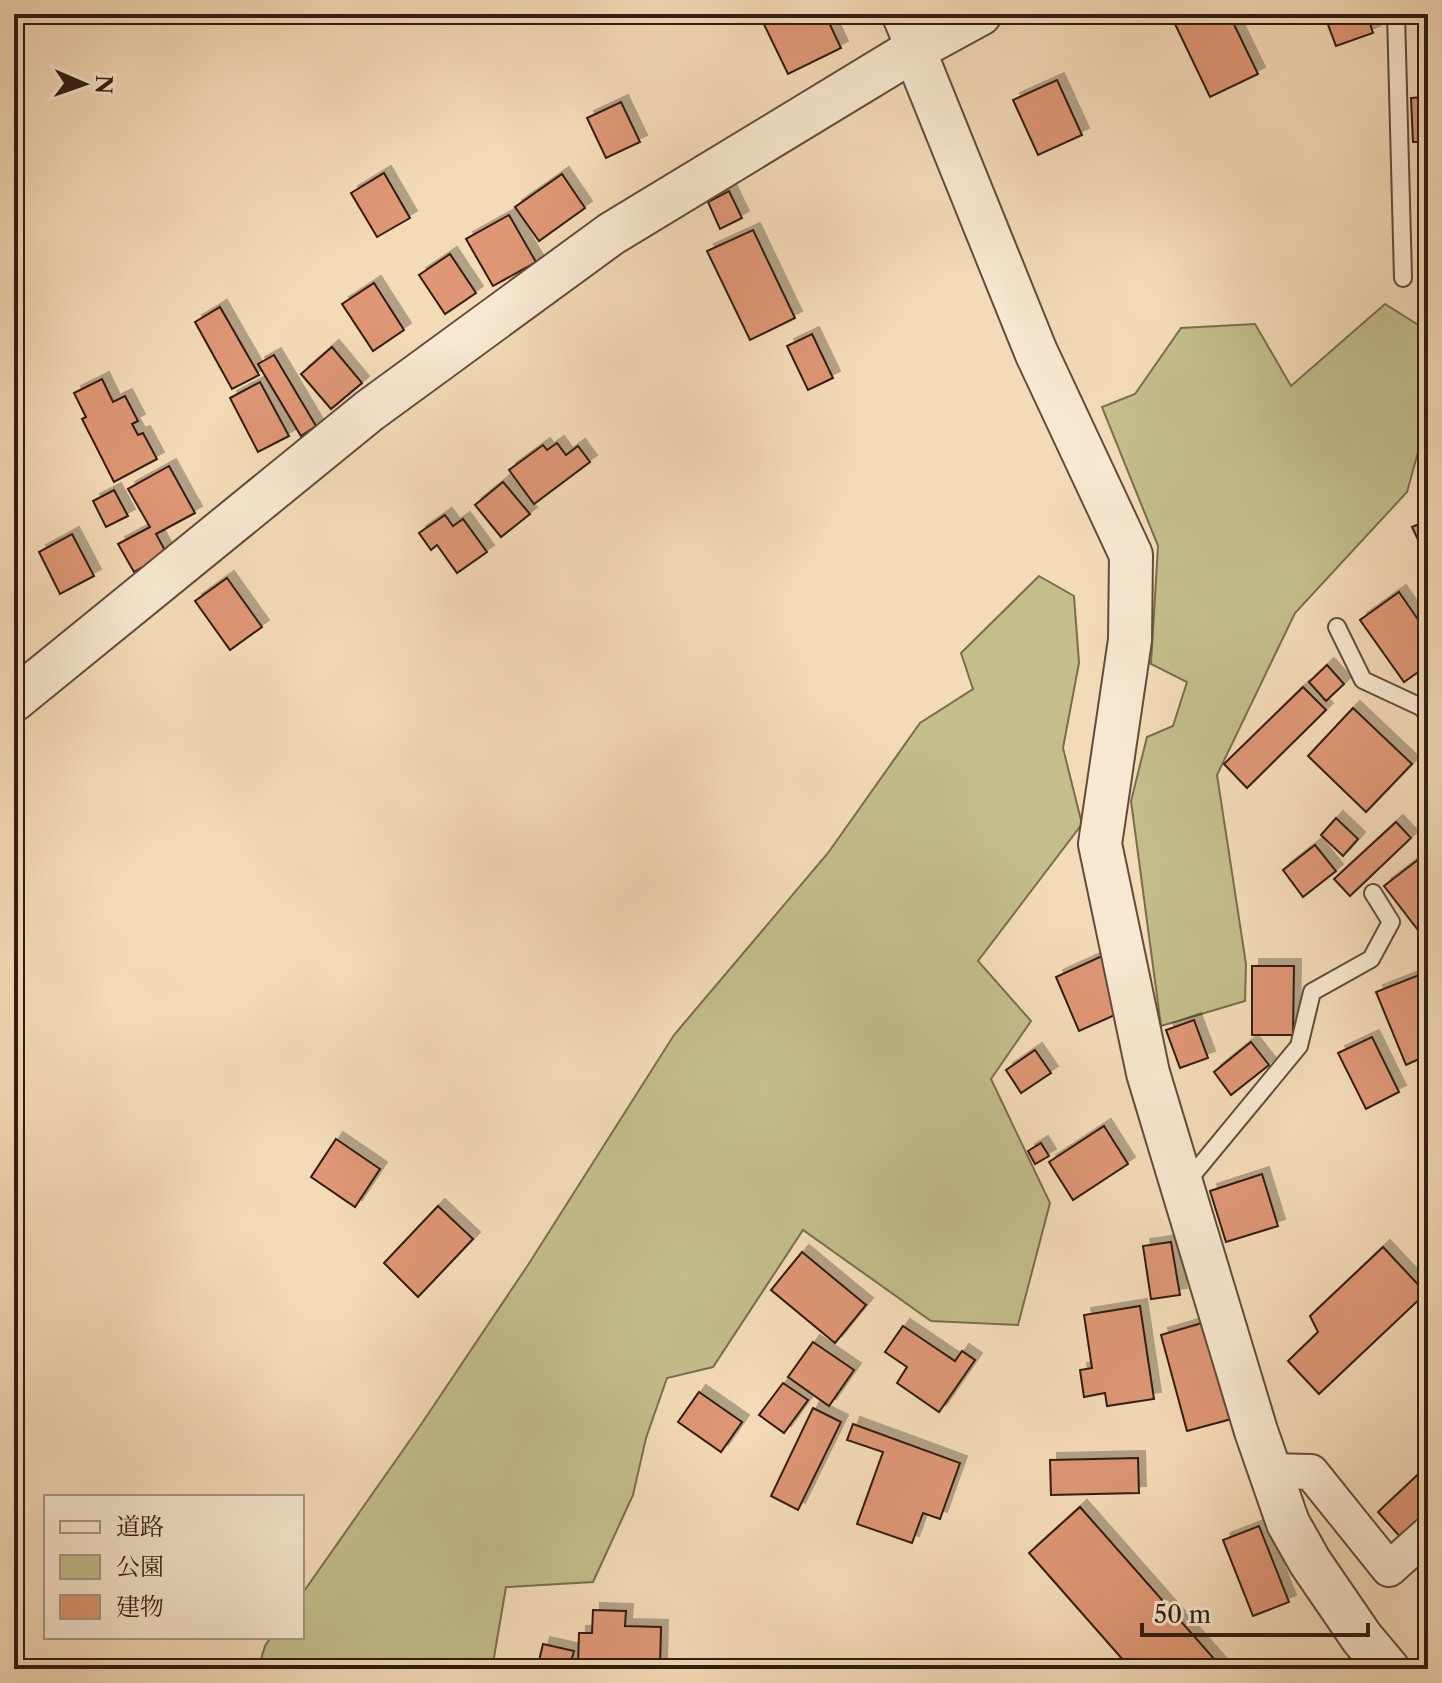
<svg xmlns="http://www.w3.org/2000/svg" width="1442" height="1683" font-family="'Libre Caslon Text','Noto Serif JP',serif">
  <style>
    .green { fill: #c3be8a; stroke: #7a6d4e; stroke-width: 2 }
    .building { fill: #df9774; stroke: #301c13; stroke-width: 2; filter: url(#shadow) }
    .lines { fill: none; stroke-linecap: round; stroke-linejoin: round }
    .service-casing { stroke: #614c3c; stroke-width: 20 }
    .minor-casing { stroke: #614c3c; stroke-width: 38 }
    .tertiary-casing { stroke: #614c3c; stroke-width: 46 }
    .service { stroke: #f8e8d1; stroke-width: 16 }
    .minor { stroke: #f8e8d1; stroke-width: 34 }
    .tertiary { stroke: #f8e8d1; stroke-width: 42 }
  </style>
  <defs>
    <filter id="shadow"><feDropShadow dx="7" dy="-7" stdDeviation="0" flood-color="#0004"/></filter>
  </defs>
  <rect width="100%" height="100%" fill="#f4dbb8"/>
  <filter id="stains"><feTurbulence type="fractalNoise" baseFrequency=".0025" numOctaves="4"/><feColorMatrix values="0 0 0 0 .2 0 0 0 0 .09 0 0 0 0 .02 0 0 0 .5 -.17"/></filter>
  <radialGradient id="worn" r=".72"><stop offset=".6" stop-color="#630" stop-opacity="0"/><stop offset="1" stop-color="#630" stop-opacity=".3"/></radialGradient>
  <g class="green">
    <polygon points="1385,304 1428,331 1428,416 1407,492 1295,613 1217,775 1246,964 1245,1001 1161,1026 1131,801 1147,737 1173,726 1187,682 1151,664 1158,546 1102,407 1135,394 1181,328 1255,324 1291,386"/>
    <polygon points="1039,576 1074,596 1079,663 1063,748 1082,824 978,961 1031,1021 991,1079 1050,1203 1018,1325 931,1321 803,1230 713,1367 667,1378 646,1438 633,1495 593,1582 506,1587 492,1669 258,1669 265,1646 271,1637 302,1637 302,1594 420,1426 528,1265 674,1035 828,853 920,723 973,689 961,653"/>
  </g>
  <g class="building">
    <polygon points="759,14 825,14 841,48 788,74"/>
    <polygon points="1190,14 1229,14 1258,74 1210,97 1174,22"/>
    <polygon points="1324,14 1367,14 1373,33 1336,46"/>
    <polygon points="1425,70 1428,70 1428,142 1413,142 1411,98 1426,97"/>
    <polygon points="1057,80 1082,135 1038,155 1013,100"/>
    <polygon points="621,102 640,142 606,158 587,118"/>
    <polygon points="384,173 410,218 377,237 351,193"/>
    <polygon points="562,174 585,208 539,241 515,207"/>
    <polygon points="729,191 742,218 720,229 708,202"/>
    <polygon points="509,215 536,262 493,286 466,239"/>
    <polygon points="753,230 795,318 750,340 707,251"/>
    <polygon points="450,254 476,293 445,314 419,275"/>
    <polygon points="374,283 404,330 373,351 342,304"/>
    <polygon points="220,307 259,375 232,389 195,322"/>
    <polygon points="812,334 833,378 808,390 787,346"/>
    <polygon points="332,347 362,383 331,409 301,374"/>
    <polygon points="274,355 316,426 301,436 258,364"/>
    <polygon points="102,379 113,402 125,396 138,421 132,424 138,435 143,433 157,459 114,482 82,419 86,417 74,393"/>
    <polygon points="260,382 289,436 258,452 230,398"/>
    <polygon points="557,443 566,455 578,446 590,462 534,504 509,470 543,445 547,450"/>
    <polygon points="169,466 195,513 156,534 167,554 134,572 118,544 150,527 128,489"/>
    <polygon points="503,482 530,514 501,537 475,505"/>
    <polygon points="114,490 128,516 106,527 93,501"/>
    <polygon points="445,515 453,526 463,519 487,552 457,573 437,545 431,550 419,533"/>
    <polygon points="1428,520 1428,561 1412,527"/>
    <polygon points="72,534 94,576 60,594 39,552"/>
    <polygon points="227,578 262,627 230,650 195,601"/>
    <polygon points="1399,592 1428,634 1428,665 1404,682 1360,620"/>
    <polygon points="1327,665 1344,684 1326,701 1309,682"/>
    <polygon points="1303,687 1326,710 1247,788 1224,764"/>
    <polygon points="1353,708 1412,764 1366,812 1308,756"/>
    <polygon points="1336,818 1358,839 1343,856 1321,835"/>
    <polygon points="1396,822 1411,838 1350,896 1334,879"/>
    <polygon points="1315,845 1336,871 1303,897 1283,870"/>
    <polygon points="1428,852 1428,943 1384,886"/>
    <polygon points="1102,956 1126,1010 1079,1031 1056,977"/>
    <polygon points="1252,966 1294,966 1293,1035 1252,1035"/>
    <polygon points="1424,973 1428,984 1428,1055 1406,1065 1376,992"/>
    <polygon points="1194,1020 1208,1058 1180,1068 1166,1030"/>
    <polygon points="1372,1037 1399,1092 1366,1109 1338,1053"/>
    <polygon points="1251,1042 1269,1065 1231,1095 1214,1072"/>
    <polygon points="1035,1050 1051,1073 1021,1093 1006,1070"/>
    <polygon points="1104,1126 1128,1164 1073,1200 1049,1162"/>
    <polygon points="336,1139 380,1169 355,1207 311,1177"/>
    <polygon points="1041,1143 1049,1156 1035,1164 1028,1151"/>
    <polygon points="1262,1174 1278,1226 1226,1242 1210,1191"/>
    <polygon points="438,1206 473,1239 418,1297 384,1263"/>
    <polygon points="1171,1242 1180,1295 1151,1299 1143,1246"/>
    <polygon points="1383,1247 1426,1293 1319,1394 1288,1361 1318,1332 1310,1316"/>
    <polygon points="802,1252 866,1305 835,1343 771,1290"/>
    <polygon points="1140,1306 1154,1399 1107,1406 1105,1393 1084,1397 1080,1370 1092,1368 1084,1315"/>
    <polygon points="1212,1320 1239,1417 1187,1431 1161,1335"/>
    <polygon points="903,1326 955,1361 962,1351 975,1360 939,1412 897,1383 907,1367 885,1352"/>
    <polygon points="813,1342 854,1370 829,1406 788,1377"/>
    <polygon points="783,1383 808,1400 784,1433 759,1415"/>
    <polygon points="699,1392 742,1422 721,1452 678,1422"/>
    <polygon points="813,1408 841,1422 798,1510 771,1496"/>
    <polygon points="853,1424 960,1463 940,1519 923,1513 912,1543 857,1524 883,1452 847,1440"/>
    <polygon points="1138,1458 1139,1493 1051,1495 1050,1460"/>
    <polygon points="1428,1465 1428,1533 1411,1549 1378,1512"/>
    <polygon points="1080,1507 1223,1669 1131,1669 1029,1553"/>
    <polygon points="1259,1526 1289,1602 1253,1616 1223,1540"/>
    <polygon points="593,1610 626,1611 625,1626 661,1627 660,1669 616,1669 616,1664 578,1663 579,1633 592,1633"/>
    <polygon points="543,1644 574,1651 569,1669 537,1669"/>
  </g>
  <g class="lines">
    <defs>
      <g id="service">
        <polyline points="1396,14 1403,278"/>
        <polyline points="1337,627 1363,680 1421,707 1428,714"/>
        <polyline points="1185,1184 1299,1046 1312,992 1371,959 1391,922 1373,893"/>
      </g>
      <g id="minor">
        <polyline points="899,14 914,50"/>
        <polyline points="1269,1471 1311,1472 1389,1569 1428,1534"/>
      </g>
      <g id="tertiary">
        <polyline points="914,50 1036,352 1131,555 1130,640 1100,844 1148,1073 1256,1431 1288,1523 1310,1562 1362,1638 1388,1669"/>
        <polyline points="14,700 369,411 611,234 914,50 980,14"/>
      </g>
    </defs>
    <use href="#service" class="service-casing"/>
    <use href="#minor" class="minor-casing"/>
    <use href="#tertiary" class="tertiary-casing"/>
    <use href="#service" class="service"/>
    <use href="#minor" class="minor"/>
    <use href="#tertiary" class="tertiary"/>
  </g>
  <rect width="1442" height="1683" fill="none" stroke="#f4dbb8" stroke-width="48"/>
  <rect x="16" y="16" width="1410" height="1651" fill="none" stroke="#301c13" stroke-width="4"/>
  <rect x="24" y="24" width="1394" height="1635" fill="none" stroke="#301c13" stroke-width="2"/>
  <rect x="44" y="1495" width="260" height="144" fill="#f8e8d1" stroke="#a89685" stroke-width="2"/>
  <rect x="60" y="1521" width="40" height="12" fill="#f8e8d1" stroke="#a89685" stroke-width="2"/>
  <text x="116" y="1535" font-size="24" fill="#301c13">道路</text>
  <rect x="60" y="1555" width="40" height="24" fill="#c3be8a" stroke="#a89685" stroke-width="2"/>
  <text x="116" y="1575" font-size="24" fill="#301c13">公園</text>
  <rect x="60" y="1595" width="40" height="24" fill="#df9774" stroke="#a89685" stroke-width="2"/>
  <text x="116" y="1615" font-size="24" fill="#301c13">建物</text>
  <g transform="translate(84 84) rotate(92)" stroke="#f8e8d1" stroke-width="6" paint-order="stroke">
  <path d="M0-6L14 30L0 20L-14 30Z" fill="#301c13"/>
  <text y="-12" font-size="22" font-weight="bold" text-anchor="middle" fill="#301c13">N</text>
  </g>
  <path d="M1142 1623v12h226v-12" fill="none" stroke="#301c13" stroke-width="4"/>
  <text x="1154" y="1623" font-size="24" fill="#301c13" stroke="#f8e8d1" stroke-width="6" paint-order="stroke">50 m</text>
  <rect width="100%" height="100%" filter="url(#stains)"/>
  <rect width="100%" height="100%" fill="url(#worn)"/>
</svg>
